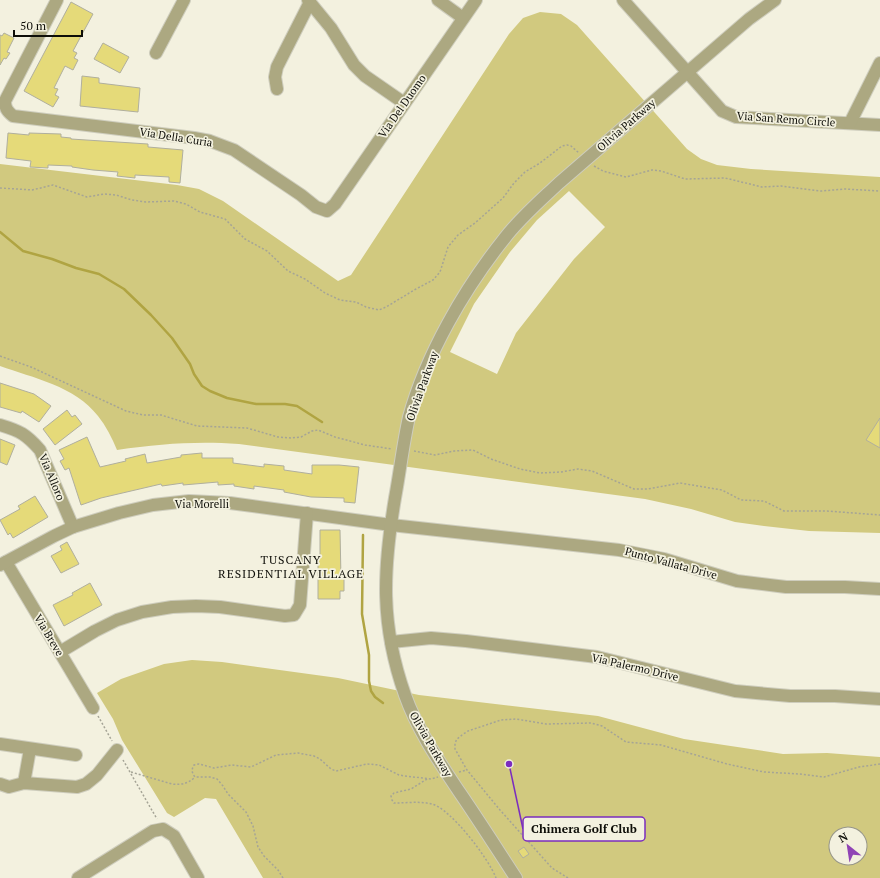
<svg xmlns="http://www.w3.org/2000/svg" width="880" height="878" font-family="'PT Serif',serif">
  <style>
    .green { fill: #d1c97f; fill-rule: evenodd }
    .lines { fill: none; stroke-linecap: round; stroke-linejoin: round }
    .stream { stroke: #b0a442; stroke-width: 2.5 }
    .building { fill: #e5da79; stroke: #b0af9e }
    .minor-casing { stroke: #cecdbd; stroke-width: 14 }
    .path { stroke: #a5a496; stroke-width: 1.5; stroke-dasharray: 2 2; stroke-linecap: butt }
    .minor { stroke: #aca881; stroke-width: 12 }
    .labels { text-anchor: middle; stroke-width: 3.5; stroke-linejoin: round; paint-order: stroke }
    .street-label { font-size: 11px; fill: #0e0e08; stroke: #f3f1df }
    .neighbourhood-label { font-size: 12px; letter-spacing: 1px; fill: #0e0e08; stroke: #f3f1df }
    .leader { fill: none; stroke: #7b2cbf; stroke-width: 1.5 }
    .callout-dot { fill: #7b2cbf; stroke: #f3f1df; stroke-width: 1.5 }
    .callout { fill: #f3f1df; stroke: #7b2cbf; stroke-width: 1.5 }
    .callout-label { font-size: 12px; text-anchor: middle; font-weight: bold; fill: #0e0e08 }
  </style>
  <rect width="100%" height="100%" fill="#f3f1df"/>
  <g class="green">
    <path d="M540,12L561,14L577,25L687,149L701,159L717,165L751,169L880,177V533L809,531L764,526L735,522L691,509L645,499L239,444C195,441 160,444 117,450C112,438 106,426 98,416C75,386 33,378 0,366V164L177,185L199,189L223,201L338,281L351,275L509,34L523,18ZM569,191L605,227L574,259L516,333L497,374L450,352L474,304L510,252L537,220Z"/>
    <path d="M192,660L222,662L338,678L419,695L598,716L684,739L783,754L827,753L880,757V878H263L216,799L205,798L174,817L167,813L122,740L113,719L97,693L121,679L164,664ZM836,834H860V858H836Z"/>
  </g>
  <g class="lines">
    <g class="stream">
      <polyline points="0,232 23,251 52,259 76,268 99,274 124,289 151,315 172,338 190,364 194,374 202,386 210,391 227,398 256,404 285,404 297,406 322,422"/>
      <polyline points="363,535 362,614 369,655 369,681 371,691 375,697 383,703"/>
    </g>
  </g>
  <g class="building">
    <polygon points="71,2 93,14 73,51 77,53 74,58 78,60 73,70 65,66 54,88 58,89 55,95 59,97 53,107 24,91"/>
    <polygon points="4,33 14,38 7,52 10,53 6,59 4,58 0,65 0,35 2,36"/>
    <polygon points="103,43 129,57 120,73 94,59"/>
    <polygon points="82,76 99,78 99,83 140,88 138,112 80,106"/>
    <polygon points="8,133 29,135 29,133 61,134 61,137 71,138 71,139 148,144 148,147 183,150 180,183 169,182 169,177 135,175 135,178 117,176 118,172 93,170 72,167 72,166 48,165 48,168 30,167 31,161 6,158"/>
    <polygon points="0,383 34,394 51,406 39,422 22,411 21,413 0,407"/>
    <polygon points="67,410 72,417 75,415 82,424 55,445 43,429"/>
    <polygon points="880,418 880,448 866,440"/>
    <polygon points="87,437 100,467 126,461 125,459 145,454 147,463 181,457 181,455 202,453 202,458 233,458 233,463 264,467 264,464 284,466 284,470 312,474 312,465 339,465 359,467 355,503 344,502 344,498 311,497 284,492 284,490 254,486 254,489 234,486 234,484 218,485 218,482 183,485 183,483 162,486 161,484 101,498 81,505 69,468 65,470 60,461 64,459 59,450"/>
    <polygon points="0,439 15,445 7,465 0,462"/>
    <polygon points="35,496 48,517 13,538 10,533 8,535 0,520 20,509 18,506"/>
    <polygon points="320,530 340,530 341,579 344,578 344,591 340,591 340,599 318,599 318,556 320,556"/>
    <polygon points="67,542 79,564 61,573 51,556 62,550 60,546"/>
    <polygon points="90,583 102,605 64,626 53,605 73,595 72,593"/>
    <polygon points="524,847 529,854 523,858 518,851"/>
  </g>
  <g class="lines">
    <defs>
      <g id="minor">
        <path d="M57,0L5,101C5,108 7,111 13,116L194,138L210,141L234,150L301,195L316,207L327,211L335,204L476,0"/>
        <polyline points="308,0 331,28 354,65 365,76 404,103"/>
        <polyline points="438,0 463,18"/>
        <polyline points="623,0 722,111 736,117 880,125"/>
        <polyline points="156,53 184,0"/>
        <polyline points="277,89 275,77 277,67 310,2"/>
        <polyline points="850,123 880,63"/>
        <path d="M0,425C20,431 26,434 40,450L73,527"/>
        <polyline points="6,562 93,708"/>
        <polyline points="0,565 54,536 73,527 119,513 153,505 189,501 230,503 391,525 619,550 664,559 737,581 786,587 845,587 880,589"/>
        <polyline points="391,642 431,638 466,641 597,657 735,691 790,696 835,696 880,699"/>
        <polyline points="60,652 95,631 117,620 142,612 172,607 196,606 220,607 285,616 294,615 300,605 307,513"/>
        <polyline points="0,744 76,755"/>
        <polyline points="24,783 30,749"/>
        <polyline points="0,784 9,787 24,783 77,787 86,784 97,775 117,750"/>
        <polyline points="78,878 153,831 163,829 174,836 198,878"/>
        <path d="M516,878C497,849 478,819 458,790C438,760 417,729 405,695C380,624 383,570 395,498C400,471 403,444 409,417C426,355 464,289 504,239C520,218 540,201 559,183L749,19L775,0"/>
      </g>
    </defs>
    <use href="#minor" class="minor-casing"/>
    <g class="path">
      <polyline points="594,166 603,171 626,177 652,170 661,171 685,179 725,178 762,187 781,186 821,191 845,189 880,191"/>
      <polyline points="0,188 32,190 53,185 87,197 104,194 116,195 132,200 146,202 174,201 186,204 200,212 225,219 245,239 267,251 288,271 305,279 325,293 340,300 356,302 366,307 379,310 386,307 416,289 433,280 440,272 448,247 458,235 475,223 503,198 514,183 525,172 540,163 562,146 567,145 571,146 579,153"/>
      <polyline points="0,356 31,367 126,411 143,415 161,415 197,426 247,428 278,437 291,438 301,437 312,431 318,430 335,437 365,445 392,449"/>
      <polyline points="414,451 435,455 454,451 473,450 491,459 520,469 540,473 561,472 578,469 592,471 634,489 648,489 680,483 722,490 741,500 764,501 784,511 827,511 880,515"/>
      <polyline points="98,716 112,741"/>
      <polyline points="123,760 157,819"/>
      <path d="M131,772L172,784C181,785 188,784 195,777"/>
      <polyline points="459,772 467,770"/>
      <path d="M427,779L411,789L394,793L391,796L392,800L394,803C406,803 420,801 432,804C451,809 489,859 496,878"/>
      <path d="M283,878L278,870L264,856L258,847L253,826L246,812L228,794L223,786L217,779L210,777H195C192,773 191,770 194,765L199,764L214,768L232,765L251,767L276,755L298,753L314,756L320,759L331,769L336,771L367,764L379,765L399,775L405,776L431,779L438,777"/>
      <polyline points="568,878 552,868 500,810 467,770 455,749 455,743 457,739 462,735 468,731 501,720 516,719 546,724 591,723 602,726 626,742 661,745 727,764 764,772 800,774 824,777 859,767 880,764"/>
    </g>
    <use href="#minor" class="minor"/>
  </g>
  <g class="labels">
    <g class="street-label">
      <text transform="translate(402 106) rotate(-55)" y="4">Via Del Duomo</text>
      <text transform="translate(786 119) rotate(4)" y="4">Via San Remo Circle</text>
      <text transform="translate(626 125) rotate(-41)" y="4">Olivia Parkway</text>
      <text transform="translate(176 137) rotate(9)" y="4">Via Della Curia</text>
      <text transform="translate(422 386) rotate(-70)" y="4">Olivia Parkway</text>
      <text transform="translate(52 477) rotate(67)" y="4">Via Alloro</text>
      <text x="202" y="508">Via Morelli</text>
      <text transform="translate(671 563) rotate(15)" y="4">Punto Vallata Drive</text>
      <text transform="translate(49 635) rotate(59)" y="4">Via Breve</text>
      <text transform="translate(635 667) rotate(13)" y="4">Via Palermo Drive</text>
      <text transform="translate(431 744) rotate(60)" y="4">Olivia Parkway</text>
    </g>
    <g class="neighbourhood-label">
      <text x="291" y="564">TUSCANY<tspan x="291" dy="14">RESIDENTIAL VILLAGE</tspan></text>
    </g>
  </g>
  <path class="leader" d="M509 764L523 829"/>
  <circle class="callout-dot" cx="509" cy="764" r="4"/>
  <rect class="callout" x="523" y="817" width="122" height="24" rx="4"/>
  <g class="callout-label">
    <text x="584" y="833">Chimera Golf Club</text>
  </g>
  <g transform="translate(848 846) rotate(330)"><circle r="19" fill="#f3f1df" stroke="#979689"/>
  <path d="M0-3L7 15L0 10L-7 15Z" fill="#9044b5"/>
  <text y="-6" font-size="11" font-weight="bold" text-anchor="middle" fill="#0e0e08">N</text>
  </g>
  <path d="M14 30v6h68v-6" fill="none" stroke="#0e0e08" stroke-width="2"/>
  <text x="20" y="30" font-size="12" fill="#0e0e08" stroke="#f3f1df" stroke-width="3" paint-order="stroke">50 m</text>
</svg>
